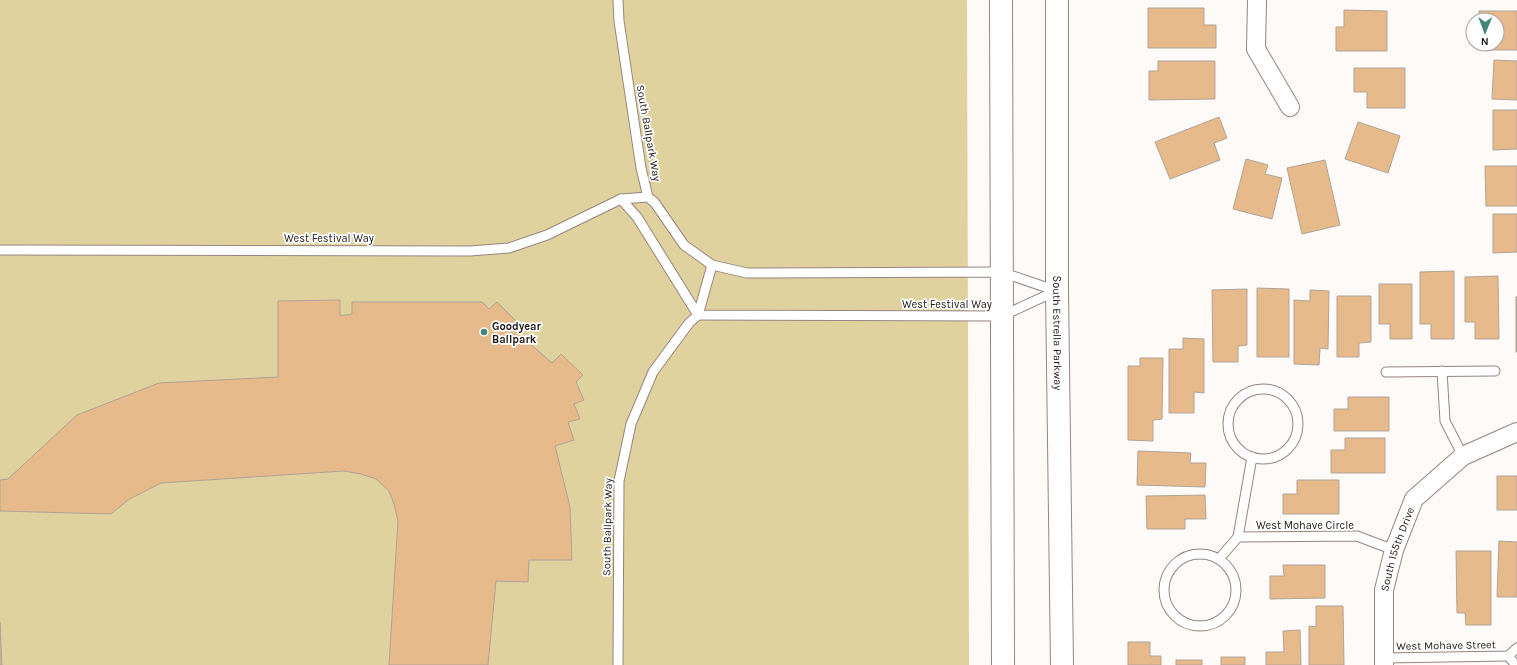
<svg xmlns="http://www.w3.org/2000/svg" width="1517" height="665" font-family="Karla,sans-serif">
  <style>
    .green { fill: #e0d29e }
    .building { fill: #e7ba8c; stroke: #b0a397 }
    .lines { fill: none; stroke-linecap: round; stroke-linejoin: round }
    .lane-casing { stroke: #968580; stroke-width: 11 }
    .street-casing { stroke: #968580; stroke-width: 20 }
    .primary-casing { stroke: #968580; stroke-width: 24 }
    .lane { stroke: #fff; stroke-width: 9 }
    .street { stroke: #fff; stroke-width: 18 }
    .primary { stroke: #fff; stroke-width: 22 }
    .poi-dot { fill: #428679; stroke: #fff; stroke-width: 1.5 }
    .labels { text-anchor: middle; stroke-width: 3.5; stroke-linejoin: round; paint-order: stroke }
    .street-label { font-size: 11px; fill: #1c1614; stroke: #fff }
    .poi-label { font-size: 11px; font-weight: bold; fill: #1c1614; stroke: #fff; text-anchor: start }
  </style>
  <rect width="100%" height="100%" fill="#fefaf8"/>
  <polygon class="green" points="0,0 967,0 969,665 0,665"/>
  <g class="building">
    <polygon points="1148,8 1204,8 1204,25 1216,25 1216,48 1148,48"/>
    <polygon points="1344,10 1387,11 1387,51 1336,51 1336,27 1344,27"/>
    <polygon points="1479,11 1517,11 1517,50 1479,50 1479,44 1497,44 1497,20 1479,20"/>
    <polygon points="1494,60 1517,61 1517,100 1492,99"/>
    <polygon points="1158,61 1215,61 1215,99 1149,100 1149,71 1158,71"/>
    <polygon points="1354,68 1405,68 1405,108 1367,108 1367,92 1354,92"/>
    <polygon points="1493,110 1517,110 1517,149 1493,150"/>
    <polygon points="1219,117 1227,138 1214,143 1220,160 1170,179 1155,142"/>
    <polygon points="1358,122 1400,136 1388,173 1345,159"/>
    <polygon points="1246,159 1268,165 1265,174 1282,178 1272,219 1233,209"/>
    <polygon points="1325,160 1340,225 1302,234 1287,168"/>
    <polygon points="1485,166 1517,166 1517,206 1486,206"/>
    <polygon points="1493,214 1517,214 1517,252 1493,253"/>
    <polygon points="1454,271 1454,339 1431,339 1431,324 1420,324 1420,272"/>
    <polygon points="1498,276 1499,339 1475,339 1475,322 1465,322 1465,277"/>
    <polygon points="1379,284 1412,284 1412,339 1390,339 1390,324 1379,324"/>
    <polygon points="1257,288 1289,289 1289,357 1257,357"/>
    <polygon points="1247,289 1247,345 1238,346 1238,362 1213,362 1212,290"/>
    <polygon points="1310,290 1329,291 1328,349 1320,348 1319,365 1294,364 1294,300 1310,301"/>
    <polygon points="1337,296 1371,296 1371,342 1359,343 1359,357 1337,357"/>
    <rect x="1516" y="297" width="1" height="55"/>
    <polygon points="340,300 340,316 352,314 352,302 482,302 489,309 497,302 523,328 519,334 552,363 561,354 583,375 576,382 584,400 574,404 580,419 568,422 574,440 555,446 570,507 572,560 529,560 528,582 496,581 488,665 389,665 398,521 394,504 389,491 376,479 361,474 344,471 161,483 128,500 111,514 0,511 0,480 8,479 77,415 159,383 278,377 278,301"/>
    <polygon points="1183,338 1204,339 1204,393 1194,392 1194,413 1169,413 1169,349 1183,349"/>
    <polygon points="1140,358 1163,358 1162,419 1153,420 1153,441 1128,440 1128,366 1140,366"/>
    <polygon points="1348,397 1389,397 1389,431 1334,431 1334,409 1348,409"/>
    <polygon points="1345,438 1385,438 1385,473 1331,473 1331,450 1345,450"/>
    <polygon points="1138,451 1191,453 1190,463 1206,463 1205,487 1137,485"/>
    <rect x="1497" y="476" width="20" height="34"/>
    <polygon points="1297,480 1339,480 1339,514 1283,514 1283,494 1297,494"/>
    <polygon points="1205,495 1206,519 1185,519 1185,529 1147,529 1146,496"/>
    <polygon points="1499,541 1517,542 1517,597 1497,597"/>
    <polygon points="1456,551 1491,551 1491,625 1466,625 1465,613 1457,613"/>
    <polygon points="1283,565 1325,565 1325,598 1270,599 1270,576 1284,576"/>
    <polygon points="1316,606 1343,606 1344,665 1309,665 1309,626 1316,627"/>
    <polygon points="0,622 2,665 0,665"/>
    <polygon points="1300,630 1301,665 1266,665 1266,652 1284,652 1283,631"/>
    <polygon points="1128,642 1150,642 1150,656 1161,656 1161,665 1128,665"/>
    <rect x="1221" y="657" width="24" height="8"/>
    <rect x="1176" y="660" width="26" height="5"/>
  </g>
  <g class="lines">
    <defs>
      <g id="lane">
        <polyline points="618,0 619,21 641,168 648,197 655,203 684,245 712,265 747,273 1001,272 1057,291"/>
        <polyline points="621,199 637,217 698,315 1002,316 1056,291"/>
        <polyline points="0,250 470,251 509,248 547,235 621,199 648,197"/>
        <polyline points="1442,371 1445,421 1463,456"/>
        <polyline points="1386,372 1495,371"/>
        <circle cx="1263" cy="424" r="35"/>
        <polyline points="1238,537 1252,457"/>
        <circle cx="1200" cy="590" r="36"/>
        <polyline points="1219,559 1238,537 1357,536 1394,550"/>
        <polyline points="1508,656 1516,665"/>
        <polyline points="1384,658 1508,656 1517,648"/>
        <polyline points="618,665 619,481 631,424 653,372 689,323 698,315 712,265"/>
      </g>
      <g id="street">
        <polyline points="1257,0 1256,49 1290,107"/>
        <path id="s1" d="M1384,665V590L1394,550L1414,499L1463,456L1517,432"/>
      </g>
      <g id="primary">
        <polyline points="1001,0 1003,665"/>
        <path id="s2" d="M1057,0V291L1062,665"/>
      </g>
    </defs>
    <use href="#lane" class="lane-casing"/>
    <use href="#street" class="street-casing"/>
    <use href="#primary" class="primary-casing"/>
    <use href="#lane" class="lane"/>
    <use href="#street" class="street"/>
    <use href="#primary" class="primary"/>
  </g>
  <circle class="poi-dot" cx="484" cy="332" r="4"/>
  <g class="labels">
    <g class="street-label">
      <text transform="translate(649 133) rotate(80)" y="4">South Ballpark Way</text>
      <text x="329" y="242">West Festival Way</text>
      <text x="947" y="308">West Festival Way</text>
      <text dy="4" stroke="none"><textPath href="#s2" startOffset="333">South Estrella Parkway</textPath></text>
      <text x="1305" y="529">West Mohave Circle</text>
      <text transform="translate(607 527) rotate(-89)" y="4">South Ballpark Way</text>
      <text dy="4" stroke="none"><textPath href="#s1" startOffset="118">South 155th Drive</textPath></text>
      <text transform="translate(1446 645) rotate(-1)" y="4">West Mohave Street</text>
    </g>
    <g class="poi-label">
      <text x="492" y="330">Goodyear<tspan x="492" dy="13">Ballpark</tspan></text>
    </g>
  </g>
  <g transform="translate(1485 32) rotate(181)"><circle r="19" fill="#ffffff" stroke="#a4a2a1"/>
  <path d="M0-3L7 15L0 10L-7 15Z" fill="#428679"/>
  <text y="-6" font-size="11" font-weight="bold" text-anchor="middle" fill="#1c1614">N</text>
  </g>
</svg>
